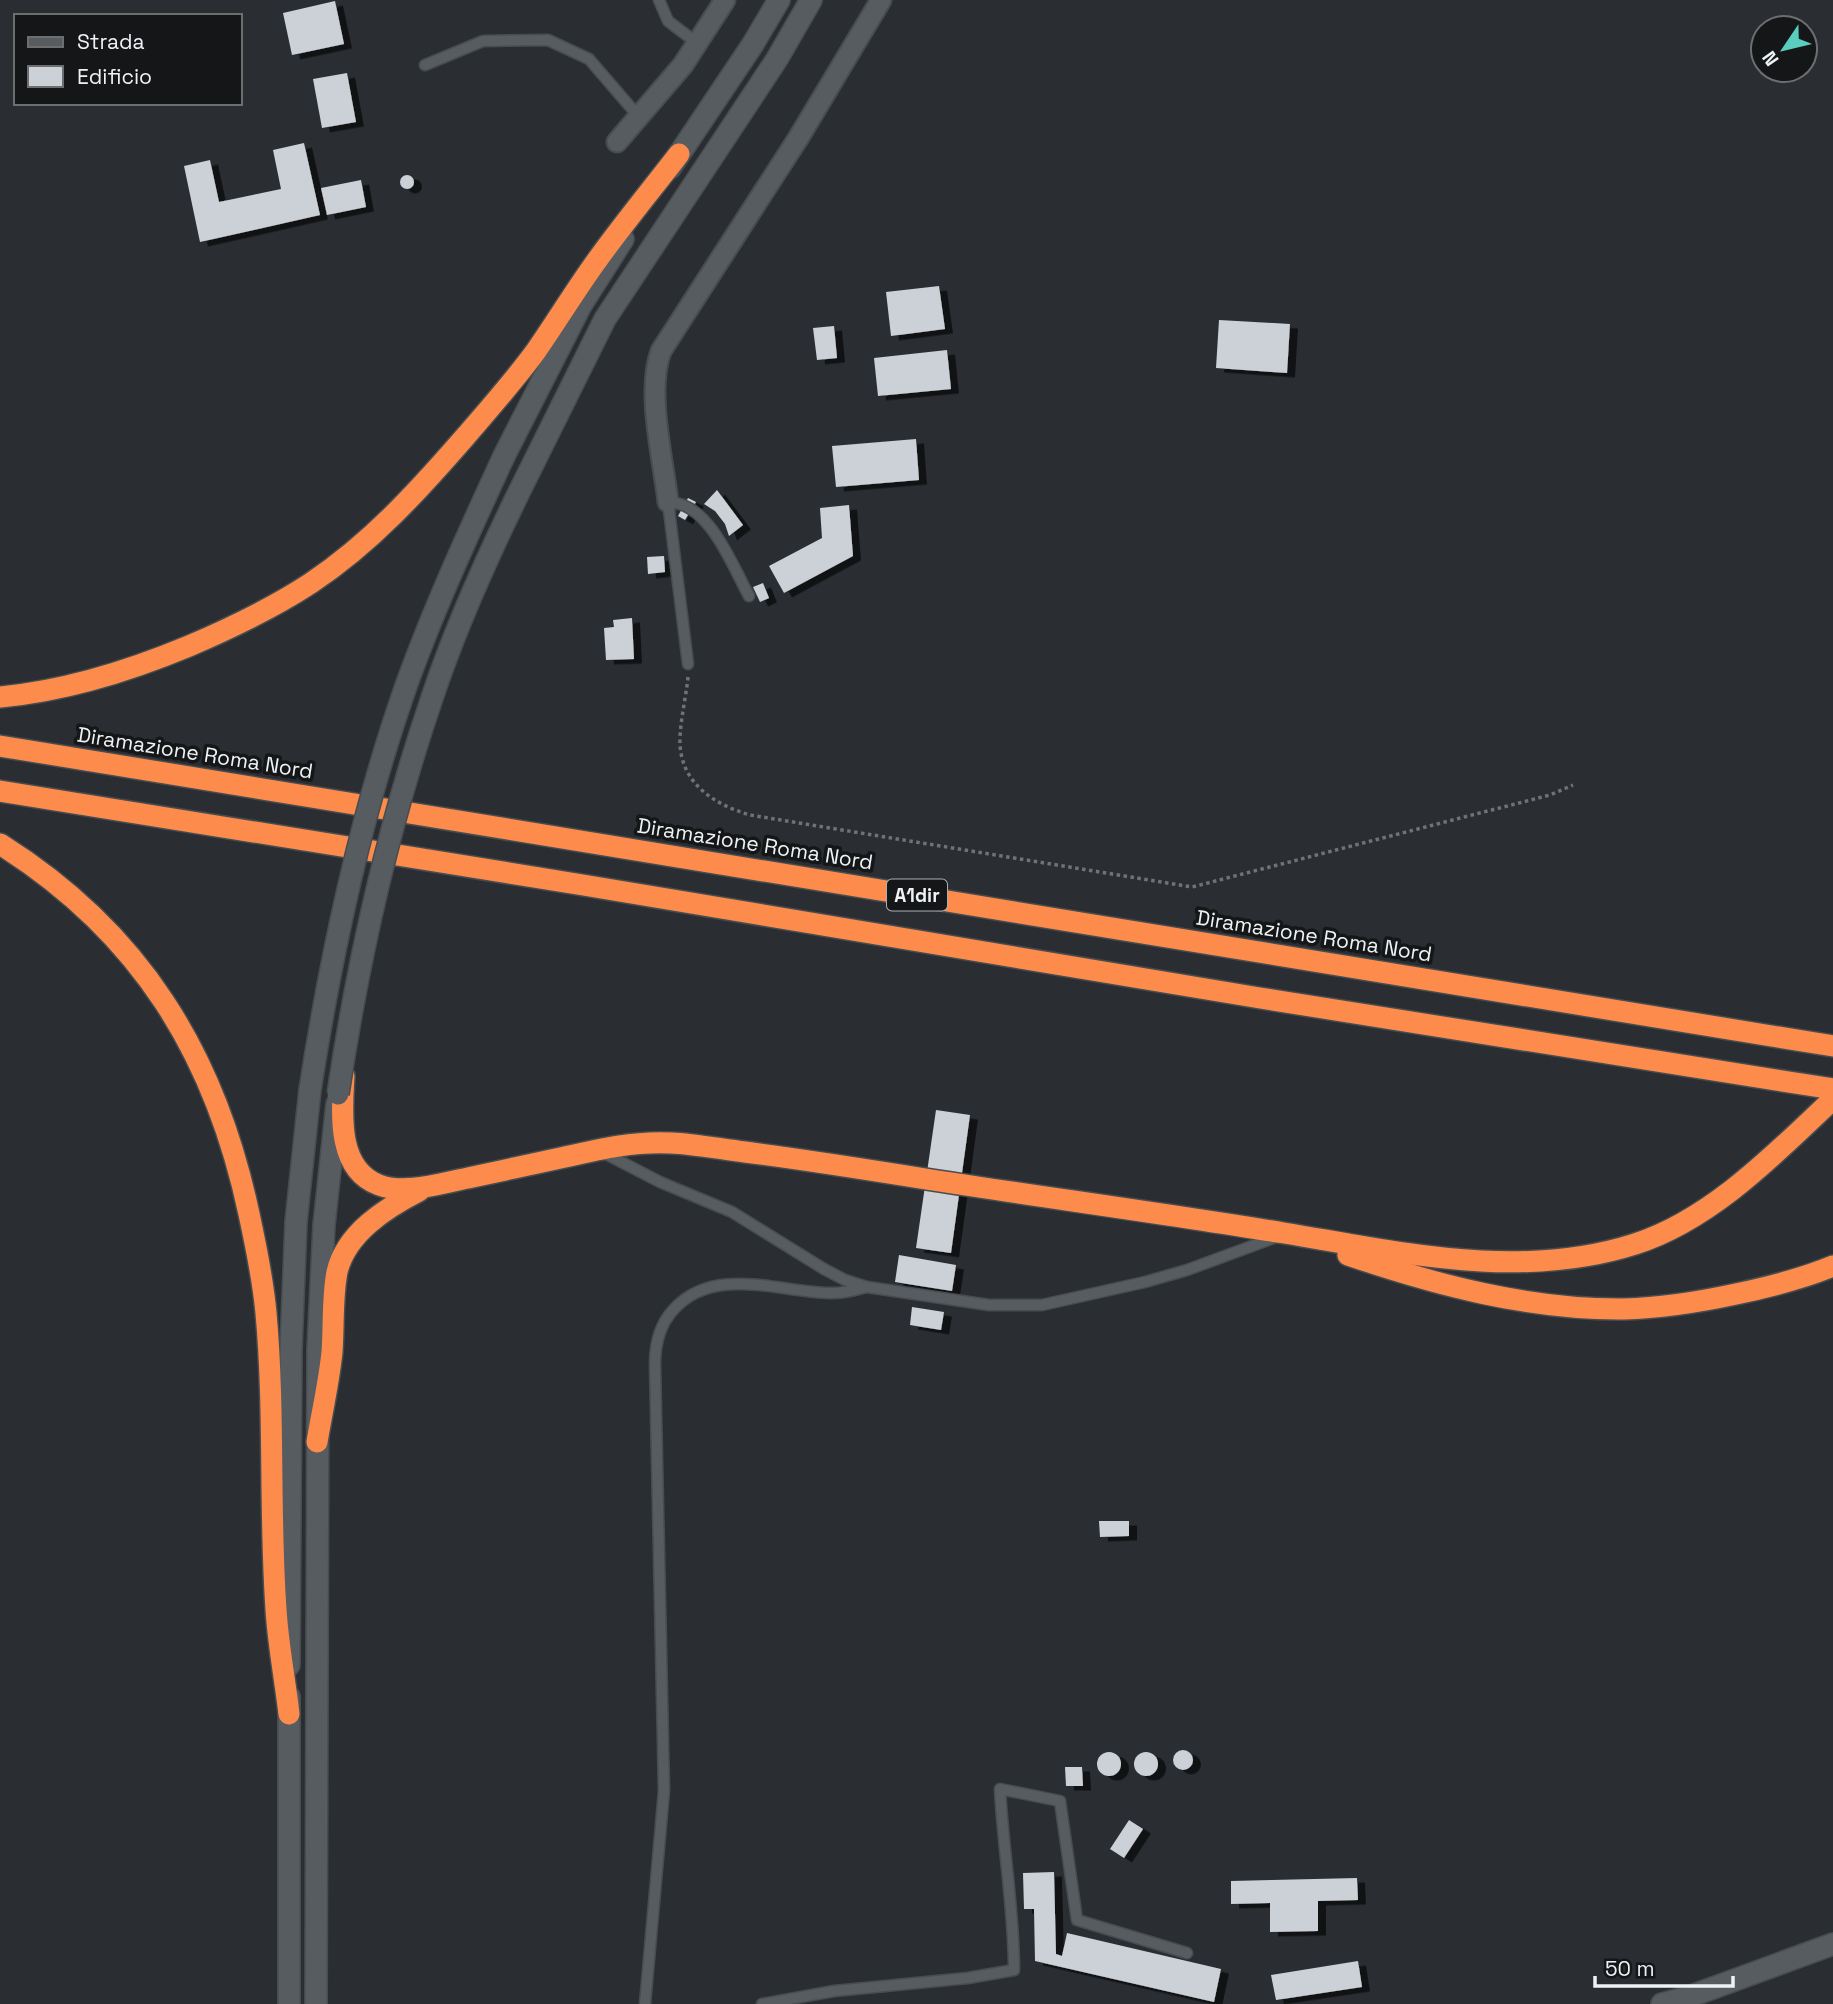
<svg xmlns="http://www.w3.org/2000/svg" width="1833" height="2004" font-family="'Space Grotesk',sans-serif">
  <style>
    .building { fill: #cbd1d7; filter: url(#shadow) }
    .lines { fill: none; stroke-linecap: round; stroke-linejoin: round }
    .lane-casing { stroke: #474c4f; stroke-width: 13 }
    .street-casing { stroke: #474c4f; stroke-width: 23 }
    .secondary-casing { stroke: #474c4f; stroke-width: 24 }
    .highway-casing { stroke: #474c4f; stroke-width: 24 }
    .path { stroke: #6f7277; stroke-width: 3.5; stroke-dasharray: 3.5 3.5; stroke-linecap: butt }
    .lane { stroke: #575c61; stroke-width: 10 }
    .street { stroke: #575c61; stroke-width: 19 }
    .secondary { stroke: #575c61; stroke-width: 21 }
    .highway { stroke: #fd8b4c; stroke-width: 21 }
    .secondary-bridge-casing { stroke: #474c4f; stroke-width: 24; stroke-linecap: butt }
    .secondary-bridge { stroke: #575c61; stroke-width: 21 }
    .labels { text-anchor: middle; stroke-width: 7; stroke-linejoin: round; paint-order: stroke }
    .shield { fill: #141618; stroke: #adb0b3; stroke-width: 2 }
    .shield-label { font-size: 19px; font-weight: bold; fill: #eff2f5 }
    .street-label { font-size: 21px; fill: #eff2f5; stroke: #141618 }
  </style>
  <defs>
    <filter id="shadow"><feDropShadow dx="8" dy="4.5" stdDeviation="0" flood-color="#0009"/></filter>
  </defs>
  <rect width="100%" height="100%" fill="#2a2e33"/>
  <g class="building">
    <polygon points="335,1 344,44 292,55 283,13"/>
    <polygon points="347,73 356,122 322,128 313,79"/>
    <polygon points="304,143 320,215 200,242 184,166 210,160 219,202 281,189 273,150"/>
    <circle cx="407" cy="182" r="7"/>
    <polygon points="361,180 366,207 327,215 321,188"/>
    <polygon points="939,286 945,329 891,336 886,292"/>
    <polygon points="1219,320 1290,324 1287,373 1216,368"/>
    <polygon points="834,326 837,358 817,360 813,328"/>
    <polygon points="947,350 951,389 878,396 874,358"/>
    <polygon points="916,439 919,480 836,487 832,446"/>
    <polygon points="717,490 743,525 729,536 725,524 715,511 704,504"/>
    <polygon points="688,498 696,502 685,520 678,516"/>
    <polygon points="849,505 853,556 784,593 769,566 822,538 820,508"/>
    <polygon points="664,556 665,572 648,574 647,557"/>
    <polygon points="763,583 769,598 760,602 753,587"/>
    <polygon points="632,618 634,659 606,660 604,628 614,627 613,620"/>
    <polygon points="936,1110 970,1115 951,1253 916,1248"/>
    <polygon points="899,1255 956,1265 952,1291 895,1282"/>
    <polygon points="912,1307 944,1312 941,1330 910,1325"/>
    <polygon points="1099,1521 1129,1521 1129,1536 1100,1537"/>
    <circle cx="1183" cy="1760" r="10"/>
    <circle cx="1146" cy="1764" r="12"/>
    <circle cx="1109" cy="1764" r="12"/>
    <polygon points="1065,1767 1082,1767 1083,1786 1066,1786"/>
    <polygon points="1129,1820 1143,1829 1124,1858 1110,1849"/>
    <polygon points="1054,1872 1056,1954 1062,1956 1067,1933 1221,1969 1214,2002 1035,1961 1034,1909 1024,1909 1023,1873"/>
    <polygon points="1357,1878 1358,1900 1318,1901 1318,1931 1270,1932 1270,1903 1231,1904 1231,1881"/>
    <polygon points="1358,1961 1362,1987 1276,2000 1271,1975"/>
  </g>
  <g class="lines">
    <defs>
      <g id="lane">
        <polyline points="659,0 668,21 697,43"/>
        <polyline points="425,65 483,41 548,40 589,59 639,117"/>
        <path d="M688,664L668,502C709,502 732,565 749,596"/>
        <polyline points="604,1153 660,1182 732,1212 824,1269 845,1280 867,1287 989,1305 1042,1305 1145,1282 1187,1270 1279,1236"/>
        <path d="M645,2004L664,1791L655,1364C655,1344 660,1324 674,1309C714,1265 779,1292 829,1293C843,1294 854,1290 867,1287"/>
        <path d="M762,2004L834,1991L968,1978L1014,1970C1014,1909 1003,1849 1000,1789L1060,1801L1077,1920L1187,1953"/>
      </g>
      <g id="street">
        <polyline points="617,142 683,65 725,0"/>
        <path d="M668,502C663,458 646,392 661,351L799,137L881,0"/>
      </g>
      <g id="secondary">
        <polyline points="670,168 753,44 779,0"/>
        <polyline points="504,456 581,305 623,239"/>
        <polyline points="530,470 605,319 777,59 811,0"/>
        <polyline points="289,1665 291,1349 296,1222 310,1090"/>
        <polyline points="289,2004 289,1697"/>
        <polyline points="316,2004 318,1349 324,1225 337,1104"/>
        <polyline points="1662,2004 1691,1996 1833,1944"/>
      </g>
      <g id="highway">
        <path d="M0,697C65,691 129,671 189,646C231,628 273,608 311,583C371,543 418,491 465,437C489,409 514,381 536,351C557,321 576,289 598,259C624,223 652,189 679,154"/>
        <polyline points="0,746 1833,1046"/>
        <polyline points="0,791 583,885 1260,998 1833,1089"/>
        <path d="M0,844C140,932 215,1054 249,1214C256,1246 263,1280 266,1313C275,1412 269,1511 276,1609C278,1644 285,1679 289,1714"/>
        <path d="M344,1076C342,1112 336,1169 379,1185C406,1195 441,1183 468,1178C500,1171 533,1164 565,1157C600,1149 634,1141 671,1143C695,1144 720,1149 745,1152C807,1160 870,1170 932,1180C1049,1198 1167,1214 1284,1233C1399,1252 1520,1281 1635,1244C1711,1220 1776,1153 1833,1099"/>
        <path d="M1348,1255C1436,1285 1530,1310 1624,1309C1662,1308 1699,1302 1736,1294C1769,1287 1802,1279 1833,1266"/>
        <path d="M317,1442C322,1412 329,1382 332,1352C334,1325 332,1298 337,1272C346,1233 386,1208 419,1191"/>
      </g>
    </defs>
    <use href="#lane" class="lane-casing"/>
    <use href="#street" class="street-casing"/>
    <use href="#secondary" class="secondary-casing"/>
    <use href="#highway" class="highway-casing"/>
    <path class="path" d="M688,677C686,697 681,717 680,737C678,781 712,804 750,815L1192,887L1550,795L1573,785"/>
    <use href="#lane" class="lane"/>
    <use href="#street" class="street"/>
    <use href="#secondary" class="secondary"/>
    <use href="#highway" class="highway"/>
    <defs>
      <g id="secondary-bridge">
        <path d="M310,1090C331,954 360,817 406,686C434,608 469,532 504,456"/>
        <path d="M338,1094C358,960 388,827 432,698C458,620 493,544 530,470"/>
      </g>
    </defs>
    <use href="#secondary-bridge" class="secondary-bridge-casing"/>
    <use href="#secondary-bridge" class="secondary-bridge"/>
  </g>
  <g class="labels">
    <rect class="shield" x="887" y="879.5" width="60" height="31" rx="5"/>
    <g class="shield-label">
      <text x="917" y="902">A1dir</text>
    </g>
    <g class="street-label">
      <text transform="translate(195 753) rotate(9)" y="7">Diramazione Roma Nord</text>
      <text transform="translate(755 844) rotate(9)" y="7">Diramazione Roma Nord</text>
      <text transform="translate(1314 936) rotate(9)" y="7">Diramazione Roma Nord</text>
    </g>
  </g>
  <rect x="14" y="14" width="228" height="91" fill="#141618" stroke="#6c6e70" stroke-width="2"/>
  <rect x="28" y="37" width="35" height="10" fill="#575c61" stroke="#6c6e70" stroke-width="2"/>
  <text x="77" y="49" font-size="21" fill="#eff2f5">Strada</text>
  <rect x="28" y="66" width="35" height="21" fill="#cbd1d7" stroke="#6c6e70" stroke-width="2"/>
  <text x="77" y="84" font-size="21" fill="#eff2f5">Edificio</text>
  <g transform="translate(1784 49) rotate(235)"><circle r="33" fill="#141618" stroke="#6c6e70" stroke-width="2"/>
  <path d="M0-5L12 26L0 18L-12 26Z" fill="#59cebf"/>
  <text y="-10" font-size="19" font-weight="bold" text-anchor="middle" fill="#eff2f5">N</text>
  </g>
  <path d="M1595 1976v10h138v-10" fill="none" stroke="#eff2f5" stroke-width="3.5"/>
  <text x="1605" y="1976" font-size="21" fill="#eff2f5" stroke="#141618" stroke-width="5" paint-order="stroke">50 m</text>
</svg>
